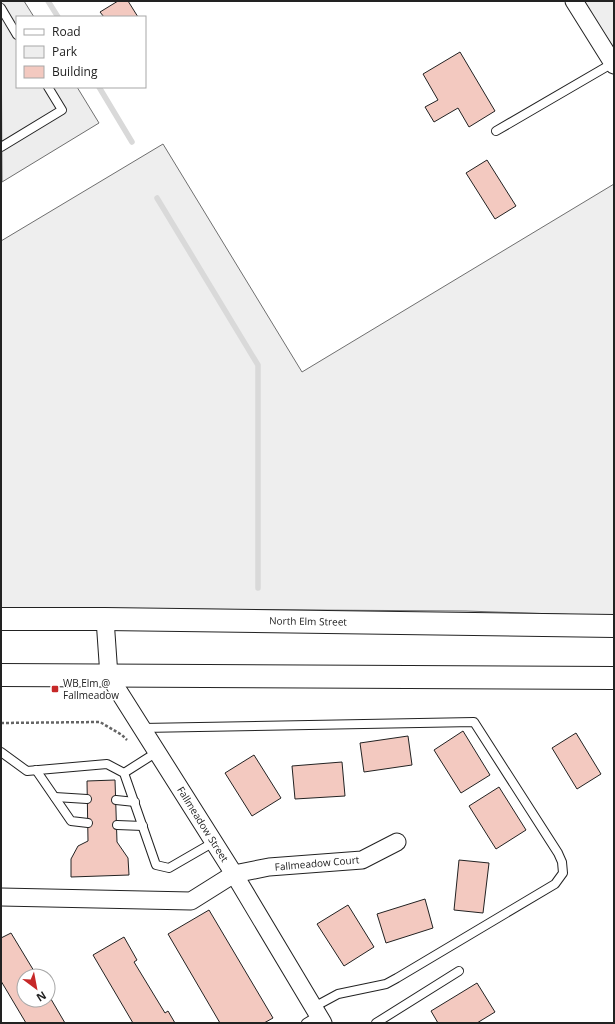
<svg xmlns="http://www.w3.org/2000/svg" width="615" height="1024" font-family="'Open Sans',sans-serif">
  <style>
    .green { fill: #eee; stroke: #6f6f6f }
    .parking { fill: #ededed; stroke: #6f6f6f }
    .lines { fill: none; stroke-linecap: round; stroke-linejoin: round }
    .stream { stroke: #d9d9d9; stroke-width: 5.5 }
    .building { fill: #f3c9c0; stroke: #222 }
    .service-casing { stroke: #222; stroke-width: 10 }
    .minor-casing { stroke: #222; stroke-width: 19 }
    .primary-casing { stroke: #222; stroke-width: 24 }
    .path { stroke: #646464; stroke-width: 2.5; stroke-dasharray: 3 2; stroke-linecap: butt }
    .service { stroke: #fff; stroke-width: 8 }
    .minor { stroke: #fff; stroke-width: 17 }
    .primary { stroke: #fff; stroke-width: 22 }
    .poi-dot { fill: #c62828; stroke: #fff; stroke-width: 1.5 }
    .labels { text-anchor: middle; stroke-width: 3; stroke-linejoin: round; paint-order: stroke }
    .street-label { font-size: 10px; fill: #222; stroke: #fff }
    .poi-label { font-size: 10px; fill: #222; stroke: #fff; text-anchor: start }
  </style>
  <rect width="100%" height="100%" fill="#fff"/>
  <g class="green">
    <polygon points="583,1 614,1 614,48"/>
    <polygon points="163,144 302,372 614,184 614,616 466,611 1,608 1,241"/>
  </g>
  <polygon class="parking" points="1,1 24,1 34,17 17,17 17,87 77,87 99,123 2,182"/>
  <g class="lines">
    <g class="stream">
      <polyline points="48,1 58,17"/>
      <polyline points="99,87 132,142"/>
      <polyline points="157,198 258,365 258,588"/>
    </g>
  </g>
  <g class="building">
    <polygon points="118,1 128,1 138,17 104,17 100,12"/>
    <polygon points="460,52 495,111 469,127 458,108 434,122 425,107 438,100 423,74"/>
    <polygon points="487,160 516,206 495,219 466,173"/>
    <polygon points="463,731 490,775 461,793 434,750"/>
    <polygon points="576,733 601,774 577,789 552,748"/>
    <polygon points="408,736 412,765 364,772 360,743"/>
    <polygon points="254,755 281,798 252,816 225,773"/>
    <polygon points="342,762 345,796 295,799 292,766"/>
    <polygon points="115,780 117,842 128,858 129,875 71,877 71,859 78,846 88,841 87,781"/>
    <polygon points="499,787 526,830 496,849 469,806"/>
    <polygon points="459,860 489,863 483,913 454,910"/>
    <polygon points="425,899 433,928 386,943 377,914"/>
    <polygon points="348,905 374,947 344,966 317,924"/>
    <polygon points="209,910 273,1018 264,1023 220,1023 168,934"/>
    <polygon points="11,933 37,976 24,976 24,1000 48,1000 48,994 65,1023 26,1023 1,981 1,938"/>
    <polygon points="124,937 137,960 134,962 165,1013 168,1011 175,1023 133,1023 93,955"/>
    <polygon points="477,983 495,1012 477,1023 438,1023 431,1011"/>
  </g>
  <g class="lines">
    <defs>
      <g id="service">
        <polyline points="1,8 17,35"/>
        <polyline points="496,131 613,63"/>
        <polyline points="1,147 62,110 48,87"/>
        <polyline points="142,728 474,722 558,853 562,862 563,873 555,884 397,978 386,984 338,994 314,1007"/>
        <polyline points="1,752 27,771 107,764 124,773 156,865 169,868 214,842"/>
        <polyline points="36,770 71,821 88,823"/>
        <polyline points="124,773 157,752"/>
        <polyline points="55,797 87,799"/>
        <polyline points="116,800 135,802"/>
        <polyline points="117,825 143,826"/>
        <polyline points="306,1023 319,1015"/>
        <polyline points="376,1023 459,971"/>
      </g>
      <g id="minor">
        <polyline points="574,1 614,65"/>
        <polyline points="105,619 109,676 234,874 323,1023"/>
        <polyline points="1,897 191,901 234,874 269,867 362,860 397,842"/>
      </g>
      <g id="primary">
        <polyline points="1,619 105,619 614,626"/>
        <polyline points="1,675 614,678"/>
      </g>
    </defs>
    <use href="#service" class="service-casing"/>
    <use href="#minor" class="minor-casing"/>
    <use href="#primary" class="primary-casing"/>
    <polyline class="path" points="1,723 100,722 122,735 127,740"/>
    <use href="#service" class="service"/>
    <use href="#minor" class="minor"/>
    <use href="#primary" class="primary"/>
  </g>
  <rect class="poi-dot" x="51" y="685" width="8" height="8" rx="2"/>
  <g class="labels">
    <g class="street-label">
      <text transform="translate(308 621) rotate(1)" y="4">North Elm Street</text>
      <text transform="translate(203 824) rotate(58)" y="4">Fallmeadow Street</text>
      <text transform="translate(317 863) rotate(-5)" y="4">Fallmeadow Court</text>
    </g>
    <g class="poi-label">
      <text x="63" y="687">WB Elm @<tspan x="63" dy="12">Fallmeadow</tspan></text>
    </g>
  </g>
  <rect width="615" height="1024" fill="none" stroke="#222222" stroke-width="4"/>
  <rect x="16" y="16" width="130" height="72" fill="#ffffff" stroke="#a7a7a7"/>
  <rect x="24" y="29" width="20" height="6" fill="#ffffff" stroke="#a7a7a7"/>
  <text x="52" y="36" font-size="12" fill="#222222">Road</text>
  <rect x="24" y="46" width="20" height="12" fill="#eeeeee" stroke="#a7a7a7"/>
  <text x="52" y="56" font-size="12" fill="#222222">Park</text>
  <rect x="24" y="66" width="20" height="12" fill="#f3c9c0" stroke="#a7a7a7"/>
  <text x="52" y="76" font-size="12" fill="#222222">Building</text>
  <g transform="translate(36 988) rotate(148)"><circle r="19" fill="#ffffff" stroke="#a7a7a7"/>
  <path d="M0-3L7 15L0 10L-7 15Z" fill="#c62828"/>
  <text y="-6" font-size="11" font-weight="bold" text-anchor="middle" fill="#222222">N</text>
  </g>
</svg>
